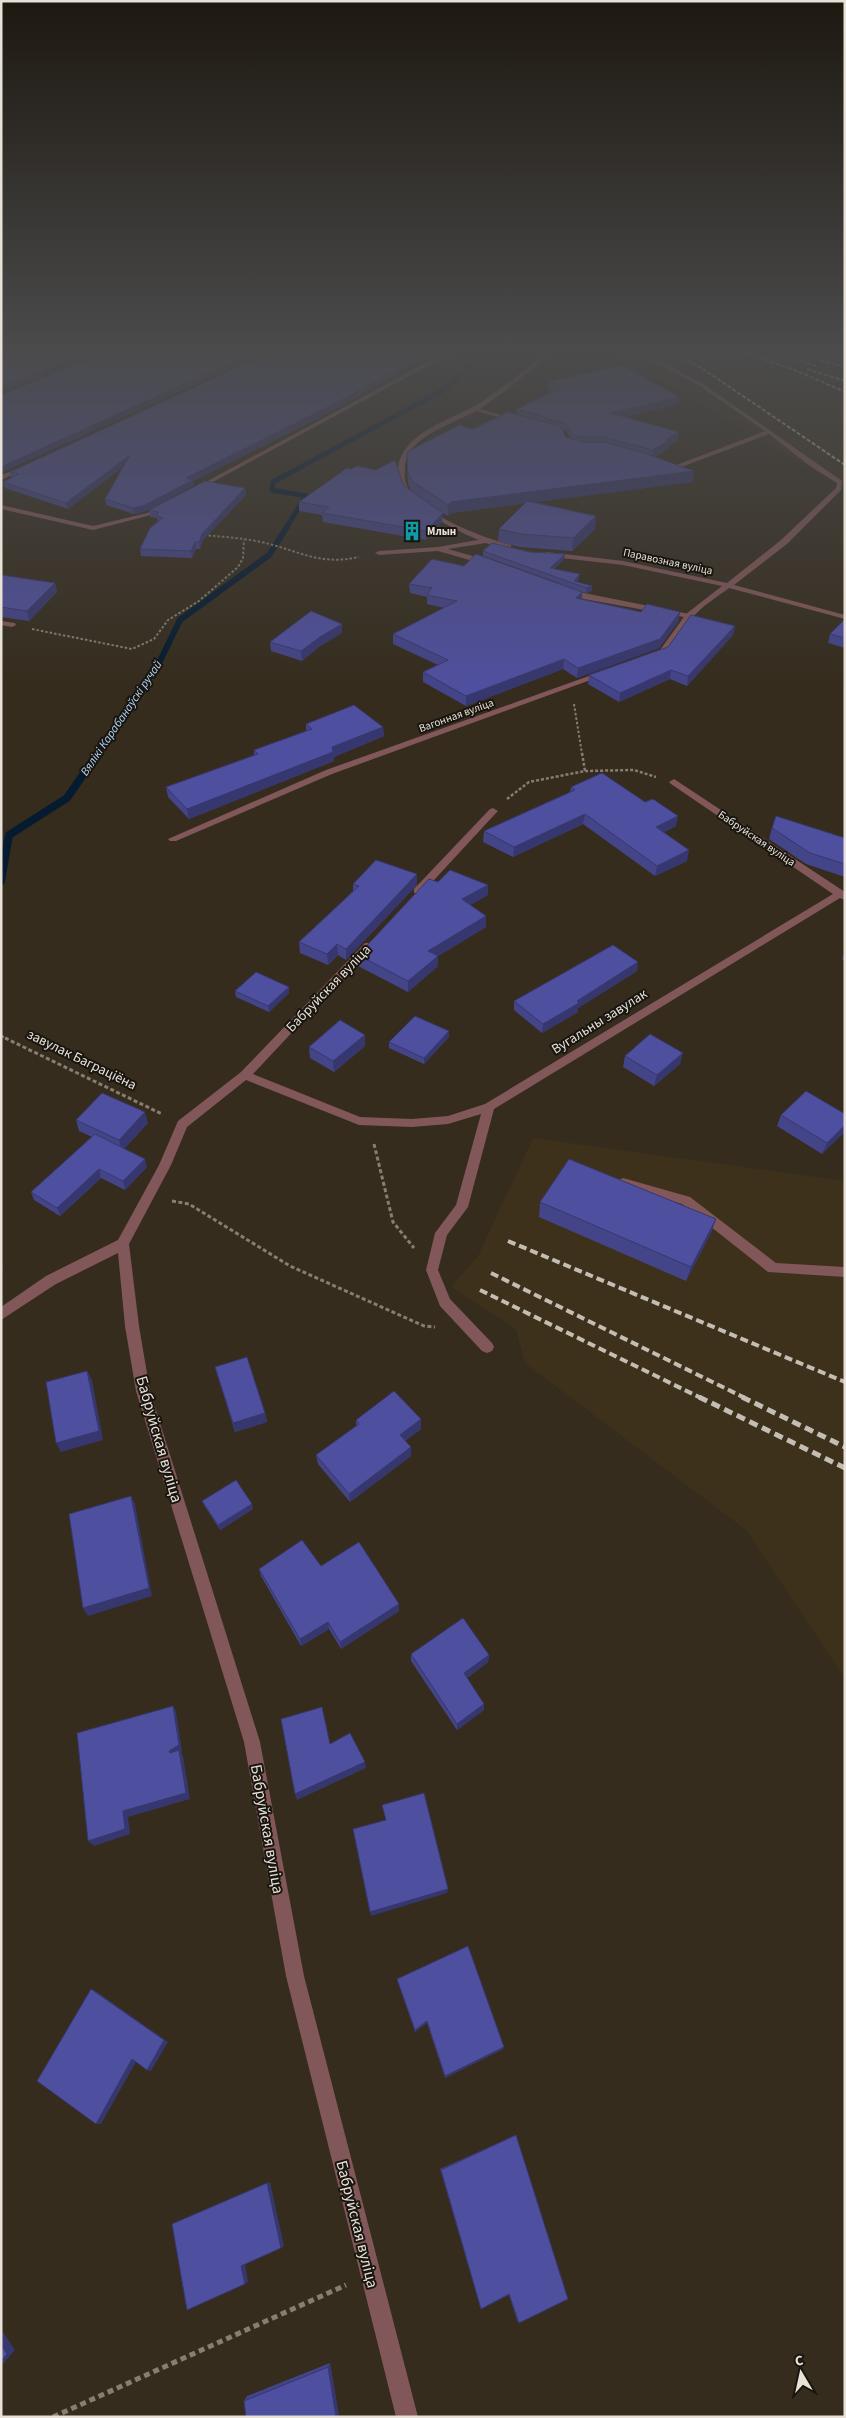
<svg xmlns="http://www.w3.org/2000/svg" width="846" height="2418" font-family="'Source Sans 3',sans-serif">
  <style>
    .built { fill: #3d311b }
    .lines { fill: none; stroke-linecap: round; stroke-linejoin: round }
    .stream-far2 { stroke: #051b30; stroke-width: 5 }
    .stream-far1 { stroke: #051b30; stroke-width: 6 }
    .stream { stroke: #051b30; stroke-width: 8 }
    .path-far4 { stroke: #867e72; stroke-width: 1; stroke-dasharray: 2 1; stroke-linecap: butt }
    .path-far3 { stroke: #867e72; stroke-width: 2; stroke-dasharray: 2.5 2; stroke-linecap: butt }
    .path-far2 { stroke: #867e72; stroke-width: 2.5; stroke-dasharray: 3 2; stroke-linecap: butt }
    .path-far1 { stroke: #867e72; stroke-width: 3; stroke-dasharray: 4 2.5; stroke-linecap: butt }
    .path { stroke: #867e72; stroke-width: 5; stroke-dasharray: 6 4; stroke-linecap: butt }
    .lane { fill: #825759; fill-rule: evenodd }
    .street { fill: #825759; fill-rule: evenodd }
    .rail-far2 { stroke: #c3bdb3; stroke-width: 2; stroke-dasharray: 4 2; stroke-linecap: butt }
    .rail-far1 { stroke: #c3bdb3; stroke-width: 4; stroke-dasharray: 8 4; stroke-linecap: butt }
    .rail { stroke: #c3bdb3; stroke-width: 5; stroke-dasharray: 9 5; stroke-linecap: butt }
    .wall { fill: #444489; fill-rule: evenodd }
    .shaded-wall { fill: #37376f }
    .building { fill: #4f4f9f; stroke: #37376f }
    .labels { text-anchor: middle; stroke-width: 4; stroke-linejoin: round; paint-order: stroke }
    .far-poi-label { font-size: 11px; font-weight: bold; fill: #e7e1d8; stroke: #19150f; text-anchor: start }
    .far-street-label { font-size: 11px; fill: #e7e1d8; stroke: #19150f }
    .far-water-label { font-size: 12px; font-style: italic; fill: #b3d6fa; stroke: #19150f }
    .street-label { font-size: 14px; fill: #e7e1d8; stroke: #19150f }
    .near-street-label { font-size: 16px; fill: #e7e1d8; stroke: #19150f }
  </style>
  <rect width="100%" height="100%" fill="#352c1d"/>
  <g class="built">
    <polygon points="605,348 832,348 845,352 845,488"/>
    <polygon points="533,1138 845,1181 845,1678 746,1530 525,1363 516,1329 451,1287 478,1256"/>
  </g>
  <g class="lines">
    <polyline class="stream-far2" points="286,528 306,496 272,490 273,482 447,388 473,364"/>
    <polyline class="stream-far1" points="97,754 159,663 180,620 269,555 287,527"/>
    <polyline class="stream" points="1,881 9,835 67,798 98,753"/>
    <g class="path-far4">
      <polyline points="179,348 194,348"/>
      <polyline points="845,350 836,358 845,361"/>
    </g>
    <g class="path-far3">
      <path d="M204,535C223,537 243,538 261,542C298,550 318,566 359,557"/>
      <polyline points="32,629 132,649 154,639 168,620 199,601 238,567 243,558 244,540"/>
      <polyline points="574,704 582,754"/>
    </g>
    <g class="path-far2">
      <polyline points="582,753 585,771"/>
      <polyline points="507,799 529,782 585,771 634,770 656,777"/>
      <polyline points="1,1036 8,1039"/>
    </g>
    <g class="path-far1">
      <polyline points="5,1038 162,1114"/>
      <polyline points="374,1144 393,1222 414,1248"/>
      <polyline points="172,1201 189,1204 290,1266 424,1326 435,1327"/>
    </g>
    <polyline class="path" points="53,2417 346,2285"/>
    <g class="lane">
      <polygon points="483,539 487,541 486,543 448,549 490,561 491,563 487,565 438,551 379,555 375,553 379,551 438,547"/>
      <polygon points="564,589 689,614 693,616 689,618 584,599 564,593"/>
      <polygon points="623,1178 690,1197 776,1263 845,1267 845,1277 768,1272 682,1204 619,1186 617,1183 619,1180"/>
    </g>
    <g class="street">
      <polygon points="453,348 461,348 198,490 193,489"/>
      <path d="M550,348H557L508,389L480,409L518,420V422L476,411C454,423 426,431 410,451C406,456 405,463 405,469C404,477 405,485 410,491C428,517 481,537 511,545V549C492,550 447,525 430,515C415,506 400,494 398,476C395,433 453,420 481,402C506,386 528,367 550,348Z"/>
      <path d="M621,348H630L646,354L702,383L842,481L841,490L787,544L734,585L845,615V619L729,588C717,597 702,606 692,618C680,631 673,659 651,657V653L660,650L686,614L722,586L623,565L544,556L543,554L547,552L623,561L727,583L781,540L836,488L837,483L810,466L769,434L676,469L662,466V464L674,466L765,431L698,385L661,365Z"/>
      <polygon points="22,467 27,468 1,480 1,475"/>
      <polygon points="165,503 168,505 167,506 151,515 93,530 1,509 1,505 93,526 147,513"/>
      <polygon points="1,621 15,623 16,625 12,627 1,625"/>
      <polygon points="600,672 607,674 332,774 176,841 170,841 168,839 326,770"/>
      <polygon points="674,779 845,892 845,900 840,898 494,1109 468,1207 447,1235 438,1270 450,1299 492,1343 494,1347 492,1351 487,1353 482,1351 440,1306 426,1270 435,1233 456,1205 481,1114 448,1124 412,1127 359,1125 246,1080 187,1127 171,1165 129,1244 139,1326 150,1391 260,1742 304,1976 418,2417 396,2417 286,1976 244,1742 136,1391 125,1326 118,1253 56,1284 1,1320 1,1307 46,1276 118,1240 159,1165 178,1121 241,1072 365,943 373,943 374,945 253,1074 360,1117 412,1119 448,1116 485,1104 833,894 671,784 669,782"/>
      <polygon points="493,808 498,811 496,813 422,893 414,893 414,889 490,809"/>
    </g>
    <g class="rail-far2">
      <polyline points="666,348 703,369 845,465"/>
      <polyline points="731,348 795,370 845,392"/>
      <polyline points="761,348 816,366"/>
      <polyline points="809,357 845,367"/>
      <polyline points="807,369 845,381"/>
    </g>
    <g class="rail-far1">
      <polyline points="508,1241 845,1382"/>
      <polyline points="491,1273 745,1398"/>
      <polyline points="480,1290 701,1398"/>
    </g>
    <g class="rail">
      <polyline points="699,1397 845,1468"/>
      <polyline points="742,1397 845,1447"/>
    </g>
  </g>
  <g class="wall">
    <path d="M549,382L679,397L678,404L625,417L678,440L668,446L667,449L655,457L693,482L533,502L596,516L595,529L572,551L521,547L498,542L499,529L525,503L451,513L448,516L443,513L442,522L426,540L323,522L322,515L299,511V502L404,486L412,492L408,484L407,457L473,429L517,414V409L553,391L548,390ZM562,430L566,431L570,438L566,437Z"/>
    <polygon points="323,416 193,481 194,485 146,511 134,514 106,505 105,499 123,467 68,509 5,488 3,482 12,478 11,477 10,472"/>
    <polygon points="245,488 246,495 203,540 200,549 196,549 192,558 141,556 140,549 158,522 157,518 150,517 149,510"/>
    <polygon points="483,551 530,552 564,559 554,569 579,579 577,582 592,591 586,593 582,592 582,599 641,612 680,612 678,622 659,648 577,678 563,669 466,706 423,682 423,672 438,665 393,644 393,634 444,608 427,604 427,597 410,593 409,584 464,566 562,584 483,556"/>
    <polygon points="1,575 55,583 57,592 29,621 1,617"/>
    <polygon points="845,619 845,648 828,643 830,634"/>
    <polygon points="342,624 342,633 320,646 302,661 271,651 270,642"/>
    <polygon points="735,626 733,635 687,686 670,679 619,702 588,684 589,675"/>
    <polygon points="306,724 383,727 384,736 334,757 334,761 189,819 168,797 166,787 254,755 254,750 306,731"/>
    <polygon points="571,787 676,826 664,832 687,861 655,876 583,824 513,857 483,842 484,831 570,792"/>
    <polygon points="772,828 845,838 845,877 806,864 769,839"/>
    <polygon points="417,874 417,885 346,960 338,955 328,965 300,953 299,942 353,891 353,884"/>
    <polygon points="488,885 488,895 470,905 486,916 486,927 438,956 438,966 408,992 358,966 358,955"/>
    <polygon points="845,951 845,961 842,959"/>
    <polygon points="637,971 578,1008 578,1012 542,1033 514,1010 514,1001"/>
    <polygon points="289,987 289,993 269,1012 236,997 235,991"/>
    <polygon points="449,1031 449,1037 424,1064 389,1048 389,1042"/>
    <polygon points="365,1046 334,1072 310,1058 309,1047"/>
    <polygon points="625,1056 680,1064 654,1086 623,1067"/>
    <polygon points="845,1114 822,1154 777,1126 781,1115"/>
    <polygon points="76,1120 148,1123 124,1149 147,1167 125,1190 101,1178 60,1216 34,1200 31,1192 92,1137 79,1131"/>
    <polygon points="540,1202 716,1219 711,1233 686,1281 539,1217"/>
    <polygon points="215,1367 265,1413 267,1422 235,1432"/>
    <polygon points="421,1419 421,1429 405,1441 411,1456 350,1502 318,1464 316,1455 356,1426 356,1420"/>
    <polygon points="202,1501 253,1509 220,1530 204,1505"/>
    <polygon points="321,1566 399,1611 341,1649 329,1629 301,1646 261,1576 259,1569"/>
    <polygon points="411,1654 489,1655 488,1662 467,1678 484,1710 457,1730 411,1661"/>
    <polygon points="397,1979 503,2049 445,2078 427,2023 415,2032"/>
    <polygon points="514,2136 519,2323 517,2320 509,2295 481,2309 440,2169"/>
    <polygon points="330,2363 339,2417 244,2401 247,2396"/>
  </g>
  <g class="shaded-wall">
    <polygon points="98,348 113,348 1,393 1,387"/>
    <polygon points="263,348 271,348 271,350 1,473 1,467"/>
    <polygon points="437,348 446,348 323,416 193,481 194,485 146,511 134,514 133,508 186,478"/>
    <polygon points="679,397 678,404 610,420 610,413"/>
    <polygon points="679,432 678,440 668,446 667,449 652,458 653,450 665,440"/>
    <polygon points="130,455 131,461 68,509 66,503"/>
    <polygon points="694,471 693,482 451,513 448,516 448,505 451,502"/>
    <polygon points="245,488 246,495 203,540 200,549 199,542 202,534"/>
    <polygon points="443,513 442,522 426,540 426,531"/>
    <polygon points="596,516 595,529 572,551 573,538"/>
    <polygon points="195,542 196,549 192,558 191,551"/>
    <polygon points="565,554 564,559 549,573 550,568"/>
    <polygon points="580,574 579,579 576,584 574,581"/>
    <polygon points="55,583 57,592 29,621 27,611"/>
    <polygon points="592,586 592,591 586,593 587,588"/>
    <polygon points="582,592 581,601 576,598"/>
    <polygon points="680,612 678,622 659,648 577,678 578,668"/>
    <polygon points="342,624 342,633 320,646 302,661 301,651 320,637"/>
    <polygon points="735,626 733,635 687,686 688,676"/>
    <polygon points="564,659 563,669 466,706 466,696"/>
    <polygon points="671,670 670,679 619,702 620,693"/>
    <polygon points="383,727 384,736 334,757 334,761 189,819 187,809 332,747"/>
    <polygon points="585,814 583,824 513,857 514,847"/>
    <polygon points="678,816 676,826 654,837 656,827"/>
    <polygon points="689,850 687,861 655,876 657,866"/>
    <polygon points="417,874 417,885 346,960 346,949"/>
    <polygon points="488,885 488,895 461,910 462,899"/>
    <polygon points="486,916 486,927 428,962 428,951"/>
    <polygon points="337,944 338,955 328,965 327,954"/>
    <polygon points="438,956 438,966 408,992 408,981"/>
    <polygon points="638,962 637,971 578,1008 578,1012 542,1033 543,1024 577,1001"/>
    <polygon points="289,987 289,993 269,1012 268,1006"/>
    <polygon points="449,1031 449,1037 424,1064 424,1058"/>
    <polygon points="365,1035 365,1046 334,1072 333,1061"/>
    <polygon points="683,1053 680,1064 654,1086 657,1075"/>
    <polygon points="145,1112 148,1123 122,1151 119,1140"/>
    <polygon points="845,1125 845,1132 822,1154 827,1143"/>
    <polygon points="145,1159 147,1167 125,1190 123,1181"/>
    <polygon points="99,1169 101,1178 60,1216 57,1208"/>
    <polygon points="716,1219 711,1233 686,1281 691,1267"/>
    <polygon points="1,1262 3,1267 1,1270"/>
    <polygon points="87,1371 92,1380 103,1440 61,1452 56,1443"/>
    <polygon points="265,1413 267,1422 235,1432 233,1423"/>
    <polygon points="421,1419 421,1429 400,1444 400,1435"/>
    <polygon points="411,1447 411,1456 350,1502 349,1494"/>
    <polygon points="131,1496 135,1504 152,1596 88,1616 83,1608"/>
    <polygon points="252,1504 253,1509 220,1530 218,1525"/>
    <polygon points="399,1604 399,1611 341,1649 340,1642"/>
    <polygon points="328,1622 329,1629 301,1646 300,1639"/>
    <polygon points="489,1655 488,1662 463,1680 464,1673"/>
    <polygon points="484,1704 484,1710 457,1730 457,1724"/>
    <polygon points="173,1706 176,1712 182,1751 181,1752 183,1756 190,1799 128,1817 130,1834 94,1846 88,1841 123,1811 173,1757 169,1751"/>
    <polygon points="365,1762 366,1768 297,1800 295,1794"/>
    <polygon points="448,1889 447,1893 371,1916 370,1912"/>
    <polygon points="91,1989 97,1992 168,2042 151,2071 147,2070"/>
    <polygon points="427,2021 427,2023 415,2032 415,2030"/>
    <polygon points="504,2047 503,2049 445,2078 445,2076"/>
    <polygon points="132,2059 137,2060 101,2124 96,2124"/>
    <polygon points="270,2182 284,2246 281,2248 267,2183"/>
    <polygon points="245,2264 248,2282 245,2284 241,2266"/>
    <polygon points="1,2329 15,2350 1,2366"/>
    <polygon points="330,2363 339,2417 336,2417 328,2367"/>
  </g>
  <g class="building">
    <polygon points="1,348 98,348 1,387"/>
    <polygon points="115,348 165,348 186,350 220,348 263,348 1,467 1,395"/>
    <polygon points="280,348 437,348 322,410 186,478 193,480 145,505 133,508 105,499 130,455 66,503 3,482 19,474 10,472"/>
    <polygon points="622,365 679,397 610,413 679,432 665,440 668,441 653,450 604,437 583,437 573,435 566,424 517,409 562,387 549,382"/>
    <polygon points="508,412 560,426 566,437 583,442 604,442 644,453 694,471 451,502 448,505 412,481 408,473 407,457 407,452 459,425 473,429"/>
    <polygon points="395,460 404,486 443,513 426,531 322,513 329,507 299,502 347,468 351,469 357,466 376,470"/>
    <polygon points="205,481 245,488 202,534 199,542 195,542 191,551 140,549 150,528 163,518 157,516 158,512 149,510"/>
    <polygon points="527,501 596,516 573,538 522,534 499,529"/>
    <polygon points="492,543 530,552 565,554 550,568 580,574 574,581 592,586 587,588 483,551"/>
    <polygon points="476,554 582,592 576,598 641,612 647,604 680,612 660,639 578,668 564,659 466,696 423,672 448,660 393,634 457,601 427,595 432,588 409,584 432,559 464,566"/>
    <polygon points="1,575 55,583 27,611 1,607"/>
    <polygon points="311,611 342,624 320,637 301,651 270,642"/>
    <polygon points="691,615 735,626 688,676 671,670 620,693 589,675 668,647"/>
    <polygon points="845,619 845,638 830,634"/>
    <polygon points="354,705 383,727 332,747 333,752 187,809 166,787 258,754 254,750 312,729 306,724"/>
    <polygon points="602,773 645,802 653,799 678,816 656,827 689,850 657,866 585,814 514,847 484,831 575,790 571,787"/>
    <polygon points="776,816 845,838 845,864 810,853 772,828"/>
    <polygon points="376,860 417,874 346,949 337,944 327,954 299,942 359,886 353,884"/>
    <polygon points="450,870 488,885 462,899 486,916 428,951 438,956 408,981 358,955 429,879 438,882"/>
    <polygon points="613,945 638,962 577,1001 579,1003 543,1024 514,1001"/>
    <polygon points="256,972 289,987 268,1006 235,991"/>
    <polygon points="415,1016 449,1031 424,1058 389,1042"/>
    <polygon points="340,1020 365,1035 333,1061 309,1047"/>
    <polygon points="650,1034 683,1053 657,1075 625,1056"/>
    <polygon points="806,1091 845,1114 845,1125 827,1143 781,1115"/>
    <polygon points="102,1093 145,1112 119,1140 76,1120"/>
    <polygon points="95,1134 145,1159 123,1181 99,1169 57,1208 31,1192"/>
    <polygon points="569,1159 716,1219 691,1267 540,1202"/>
    <polygon points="247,1357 265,1413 233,1423 215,1367"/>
    <polygon points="87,1371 99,1431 56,1443 46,1382"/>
    <polygon points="394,1391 421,1419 400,1435 411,1447 349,1494 316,1455 359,1424 356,1420"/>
    <polygon points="236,1480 252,1504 218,1525 202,1501"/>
    <polygon points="131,1496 149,1588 83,1608 69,1514"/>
    <polygon points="302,1540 321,1566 359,1542 399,1604 340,1642 328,1622 300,1639 259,1569"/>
    <polygon points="463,1618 489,1655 464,1673 484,1704 457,1724 411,1654"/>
    <polygon points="173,1706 179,1745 169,1751 170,1753 179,1750 186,1793 123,1811 125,1829 88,1841 77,1733"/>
    <polygon points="322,1707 330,1744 350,1733 365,1762 295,1794 281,1719"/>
    <polygon points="424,1793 448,1889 370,1912 353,1829 386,1820 382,1805"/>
    <polygon points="468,1946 504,2047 445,2076 427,2021 415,2030 397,1979"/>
    <polygon points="91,1989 164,2040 147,2070 132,2059 96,2124 37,2081"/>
    <polygon points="516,2135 568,2299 519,2323 509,2294 481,2309 441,2170"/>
    <polygon points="267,2183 281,2248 241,2266 245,2284 187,2310 172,2224"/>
    <polygon points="1,2345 7,2354 1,2361"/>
    <polygon points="328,2367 336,2417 246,2417 244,2401"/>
  </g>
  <linearGradient id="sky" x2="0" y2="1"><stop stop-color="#1d1810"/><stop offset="0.51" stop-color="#4b4b4c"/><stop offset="1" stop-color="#4b4b4c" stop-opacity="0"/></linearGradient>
  <rect width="846" height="687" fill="url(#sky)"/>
  <defs>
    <symbol id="building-bare" viewBox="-9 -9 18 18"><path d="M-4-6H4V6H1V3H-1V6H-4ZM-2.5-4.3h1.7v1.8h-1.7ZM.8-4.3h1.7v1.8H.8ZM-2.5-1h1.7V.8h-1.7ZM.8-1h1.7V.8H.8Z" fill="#0f9aa8" stroke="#19150f" stroke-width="2.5" paint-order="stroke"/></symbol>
  </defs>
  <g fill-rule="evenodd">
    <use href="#building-bare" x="398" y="517" width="28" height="28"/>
  </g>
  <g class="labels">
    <g class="far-poi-label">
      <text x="427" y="535">Млын</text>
    </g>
    <g class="far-street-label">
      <text transform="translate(668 561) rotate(12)" y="4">Паравозная вуліца</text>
      <text transform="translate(456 715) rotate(-20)" y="4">Вагонная вуліца</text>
      <text transform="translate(757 838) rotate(34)" y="4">Бабруйская вуліца</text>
    </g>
    <g class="far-water-label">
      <text transform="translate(121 718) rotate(-56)" y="4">Вялікі Карабанаўскі ручай</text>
    </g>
    <g class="street-label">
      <text transform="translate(328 988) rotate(-46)" y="5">Бабруйская вуліца</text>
      <text transform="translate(599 1021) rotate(-32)" y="5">Вугальны завулак</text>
      <text transform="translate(82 1059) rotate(26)" y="5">завулак Баграціёна</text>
    </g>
    <g class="near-street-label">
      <text transform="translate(160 1439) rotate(74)" y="6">Бабруйская вуліца</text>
      <text transform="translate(268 1829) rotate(80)" y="6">Бабруйская вуліца</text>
      <text transform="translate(358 2224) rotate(76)" y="6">Бабруйская вуліца</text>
    </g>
  </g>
  <rect width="846" height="2418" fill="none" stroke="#e7e1d8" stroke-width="5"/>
  <g transform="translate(801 2373) rotate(351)" stroke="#19150f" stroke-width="4" paint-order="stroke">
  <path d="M0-4L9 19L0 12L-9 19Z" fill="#e7e1d8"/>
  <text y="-8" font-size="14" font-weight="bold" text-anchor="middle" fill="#e7e1d8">С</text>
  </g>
</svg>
